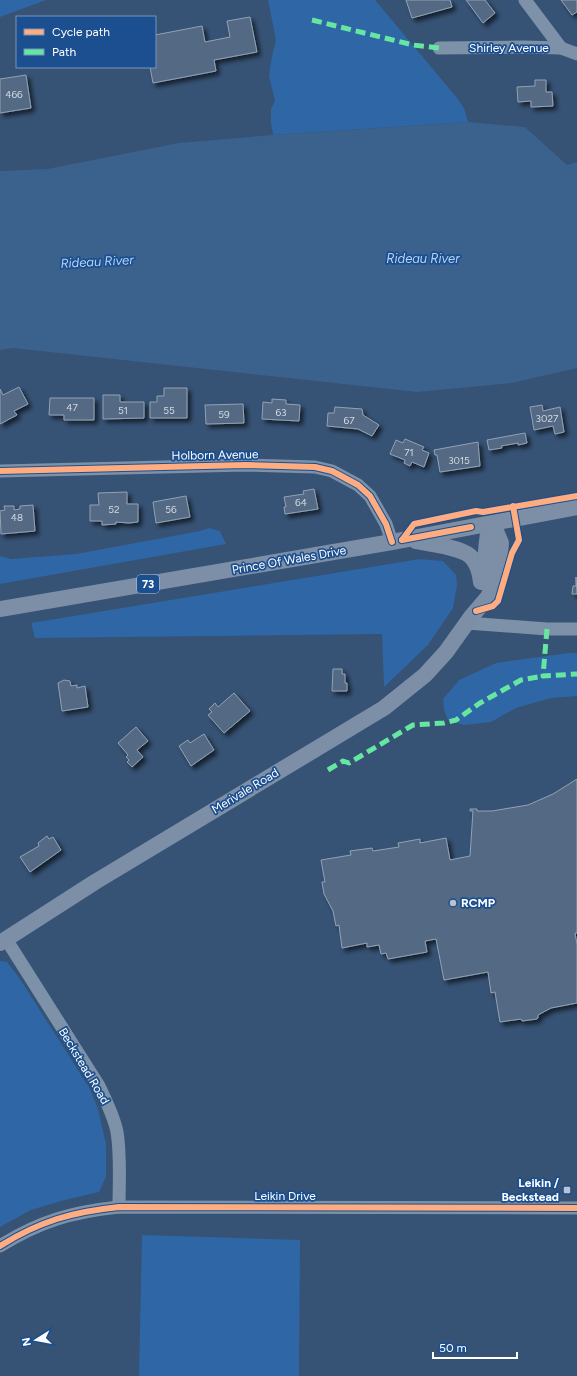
<svg xmlns="http://www.w3.org/2000/svg" width="577" height="1376" font-family="Figtree,sans-serif">
  <style>
    .green { fill: #2f66a5 }
    .water { fill: #3b618d }
    .building { fill: #526984; stroke: #92a2b6; filter: url(#shadow) }
    .lines { fill: none; stroke-linecap: round; stroke-linejoin: round }
    .minor { stroke: #7d92a8; stroke-width: 13 }
    .major { stroke: #7d8ea7; stroke-width: 16 }
    .quiet { stroke: #66e7a1; stroke-width: 5; stroke-dasharray: 10 5; stroke-linecap: butt }
    .cycleway-casing { stroke: #1b4f8f; stroke-width: 8 }
    .cycleway { stroke: #ffac80; stroke-width: 6 }
    .poi-dot { fill: #b9c2ce; stroke: #1b4f8f; stroke-width: 1.5 }
    .labels { text-anchor: middle; stroke-width: 3.5; stroke-linejoin: round; paint-order: stroke }
    .number-label { font-size: 10px; fill: #d4dae0 }
    .shield { fill: #1b4f8f; stroke: #bbcadd; stroke-width: 1 }
    .shield-label { font-size: 11px; font-weight: bold; fill: #fff }
    .street-label { font-size: 12px; fill: #fff; stroke: #1b4f8f }
    .poi-label { font-size: 12px; font-weight: bold; fill: #fff; stroke: #1b4f8f; text-anchor: start }
    .water-label { font-size: 13px; font-style: italic; fill: #b5d3f5; stroke: #1b4f8f }
  </style>
  <defs>
    <filter id="shadow"><feDropShadow dx="3.5" dy="3.5" stdDeviation="2" flood-color="#0009"/></filter>
  </defs>
  <rect width="100%" height="100%" fill="#365274"/>
  <g class="green">
    <polygon points="0,0 46,0 0,17"/>
    <polygon points="268,0 375,0 458,99 464,108 468,122 273,135 271,123 271,109 275,101 269,76 272,56 276,40"/>
    <polygon points="209,528 220,531 226,544 0,584 0,556 11,559 76,554 200,531"/>
    <polygon points="420,559 443,561 456,575 457,585 453,608 428,645 384,687 382,634 35,638 31,623"/>
    <polygon points="569,653 577,653 577,696 551,698 516,708 491,722 464,725 448,720 444,710 443,699 459,680 496,663"/>
    <polygon points="0,961 7,962 20,979 90,1089 98,1109 106,1144 106,1177 99,1192 61,1201 31,1210 0,1227"/>
    <polygon points="142,1235 300,1240 299,1376 139,1376"/>
  </g>
  <polygon class="water" points="468,122 525,127 567,165 577,162 577,368 512,383 417,392 13,348 0,350 0,171 47,169 179,143 273,135"/>
  <g class="building">
    <polygon points="406,0 450,0 452,7 412,18"/>
    <polygon points="466,0 485,0 495,13 483,23"/>
    <polygon points="561,0 577,0 577,12 572,15"/>
    <polygon points="250,17 257,52 214,60 216,71 153,83 150,67 155,67 155,35 202,26 205,42 230,37 227,21"/>
    <polygon points="26,75 31,108 0,113 0,79"/>
    <polygon points="535,80 546,80 546,92 552,92 553,106 531,107 531,101 518,102 517,87 535,86"/>
    <polygon points="19,387 28,404 14,411 17,415 0,424 0,389 3,395"/>
    <polygon points="164,388 187,388 187,418 150,418 150,402 157,402 157,396 164,396"/>
    <polygon points="103,395 120,395 120,402 144,402 144,418 103,419"/>
    <polygon points="50,398 94,398 94,420 64,420 64,415 49,415"/>
    <polygon points="272,399 286,400 286,404 300,405 299,421 262,419 263,402 272,403"/>
    <polygon points="243,404 244,423 206,424 205,405"/>
    <polygon points="542,405 543,411 560,407 564,432 555,434 553,426 534,430 530,407"/>
    <polygon points="335,407 362,409 363,415 379,425 372,436 358,429 327,426 328,413 334,413"/>
    <polygon points="525,433 527,443 518,445 518,443 501,446 502,448 489,450 487,440"/>
    <polygon points="405,439 424,447 422,450 429,453 424,467 412,462 410,466 404,463 405,460 390,454 396,440 403,443"/>
    <polygon points="478,442 480,466 440,472 437,455 435,455 434,450"/>
    <polygon points="314,489 318,509 285,514 284,507 286,507 284,497 304,494 303,491"/>
    <polygon points="127,492 127,504 138,504 138,522 129,523 116,522 116,524 102,525 102,521 90,521 90,505 99,505 98,493"/>
    <polygon points="186,496 190,517 156,523 153,502"/>
    <polygon points="33,505 35,531 1,534 0,511 5,510 4,506 14,506 14,510 20,509 20,506"/>
    <polygon points="576,577 577,594 572,594 573,586 576,586"/>
    <polygon points="333,669 342,669 342,674 345,674 345,683 347,683 347,691 332,691"/>
    <polygon points="64,680 70,681 71,686 77,685 77,688 85,686 88,707 62,711 58,683"/>
    <polygon points="234,693 250,711 224,733 208,715 212,712 209,709 215,703 218,707"/>
    <polygon points="136,727 148,741 137,750 143,757 132,767 127,762 129,760 126,757 128,755 118,743"/>
    <polygon points="204,734 214,750 191,766 179,746 188,740 190,743"/>
    <polygon points="577,779 577,933 575,933 577,944 577,1003 551,1008 538,1015 538,1018 537,1019 522,1021 521,1019 500,1022 495,992 491,993 488,972 444,980 436,939 425,941 427,952 388,959 386,953 381,954 379,945 367,947 367,943 342,948 339,925 336,926 333,911 324,894 322,882 325,882 321,860 351,855 350,851 372,848 373,851 399,847 398,843 420,839 420,843 446,838 450,860 470,856 473,811 470,811 470,809 477,809 477,811 492,811 528,805 553,794"/>
    <polygon points="47,836 49,839 53,837 61,850 30,872 20,857 39,846 38,843"/>
  </g>
  <g class="lines">
    <g class="minor">
      <polyline points="525,0 561,48"/>
      <polyline points="439,48 523,47 561,48 577,54"/>
      <polyline points="0,471 245,465 315,467 332,471 358,485 370,496 386,524 392,542"/>
      <polyline points="467,623 547,629 577,629"/>
      <path d="M6,939L99,1086C106,1101 114,1116 117,1132C121,1156 119,1183 119,1207"/>
      <path d="M0,1246C40,1221 72,1212 119,1207L577,1208"/>
    </g>
    <g class="major">
      <path d="M416,541C428,543 462,548 470,556C477,562 480,573 481,582"/>
      <path d="M482,579C487,561 485,542 490,524"/>
      <polyline points="0,609 392,542 577,507"/>
      <polyline points="0,943 95,882 384,708 425,675 446,652 471,617 488,597 496,579 499,565 501,543 496,531 490,524"/>
    </g>
    <g class="quiet">
      <polyline points="312,20 413,45 439,48"/>
      <polyline points="547,629 543,676 577,674"/>
      <polyline points="328,770 343,761 349,763 413,725 444,723 456,720 480,703 521,680 543,676"/>
    </g>
    <defs>
      <g id="cycleway">
        <polyline points="0,471 245,465 315,467 332,471 358,485 370,496 386,524 392,542"/>
        <polyline points="402,540 414,524 476,511 483,512 577,496"/>
        <polyline points="402,540 471,527"/>
        <polyline points="476,611 493,606 498,601 512,553 519,540 513,506"/>
        <path d="M0,1246C40,1221 72,1212 119,1207L577,1208"/>
      </g>
    </defs>
    <use href="#cycleway" class="cycleway-casing"/>
    <use href="#cycleway" class="cycleway"/>
  </g>
  <g class="poi-dot">
    <circle cx="453" cy="903" r="4"/>
    <rect x="563" y="1186" width="8" height="8" rx="2"/>
  </g>
  <g class="labels">
    <g class="number-label">
      <text x="14" y="98">466</text>
      <text x="72" y="411">47</text>
      <text x="123" y="414">51</text>
      <text x="169" y="414">55</text>
      <text x="281" y="416">63</text>
      <text x="224" y="418">59</text>
      <text x="547" y="422">3027</text>
      <text x="349" y="424">67</text>
      <text x="409" y="456">71</text>
      <text x="459" y="464">3015</text>
      <text x="301" y="506">64</text>
      <text x="114" y="513">52</text>
      <text x="171" y="513">56</text>
      <text x="17" y="521">48</text>
    </g>
    <rect class="shield" x="137" y="575" width="22" height="18" rx="3"/>
    <g class="shield-label">
      <text x="148" y="588">73</text>
    </g>
    <g class="street-label">
      <text x="509" y="52">Shirley Avenue</text>
      <text transform="translate(215 455) rotate(-1)" y="4">Holborn Avenue</text>
      <text transform="translate(289 560) rotate(-10)" y="4">Prince Of Wales Drive</text>
      <text transform="translate(245 791) rotate(-31)" y="4">Merivale Road</text>
      <text transform="translate(84 1066) rotate(59)" y="4">Beckstead Road</text>
      <text x="285" y="1200">Leikin Drive</text>
    </g>
    <g class="poi-label">
      <text x="461" y="907">RCMP</text>
      <text x="559" y="1187" text-anchor="end">Leikin /<tspan x="559" dy="14">Beckstead</tspan></text>
    </g>
    <g class="water-label">
      <text x="423" y="263">Rideau River</text>
      <text transform="translate(97 261) rotate(-3)" y="5">Rideau River</text>
    </g>
  </g>
  <rect x="16" y="16" width="140" height="52" fill="#1b4f8f" stroke="#7695bc"/>
  <rect x="24" y="29" width="20" height="6" fill="#ffac80" stroke="#7695bc"/>
  <text x="52" y="36" font-size="12" fill="#ffffff">Cycle path</text>
  <rect x="24" y="49" width="20" height="6" fill="#66e7a1" stroke="#7695bc"/>
  <text x="52" y="56" font-size="12" fill="#ffffff">Path</text>
  <g transform="translate(36 1340) rotate(259)" stroke="#1b4f8f" stroke-width="3" paint-order="stroke">
  <path d="M0-3L7 15L0 10L-7 15Z" fill="#ffffff"/>
  <text y="-6" font-size="11" font-weight="bold" text-anchor="middle" fill="#ffffff">N</text>
  </g>
  <path d="M433 1352v6h84v-6" fill="none" stroke="#ffffff" stroke-width="2"/>
  <text x="439" y="1352" font-size="12" fill="#ffffff" stroke="#1b4f8f" stroke-width="3" paint-order="stroke">50 m</text>
</svg>
